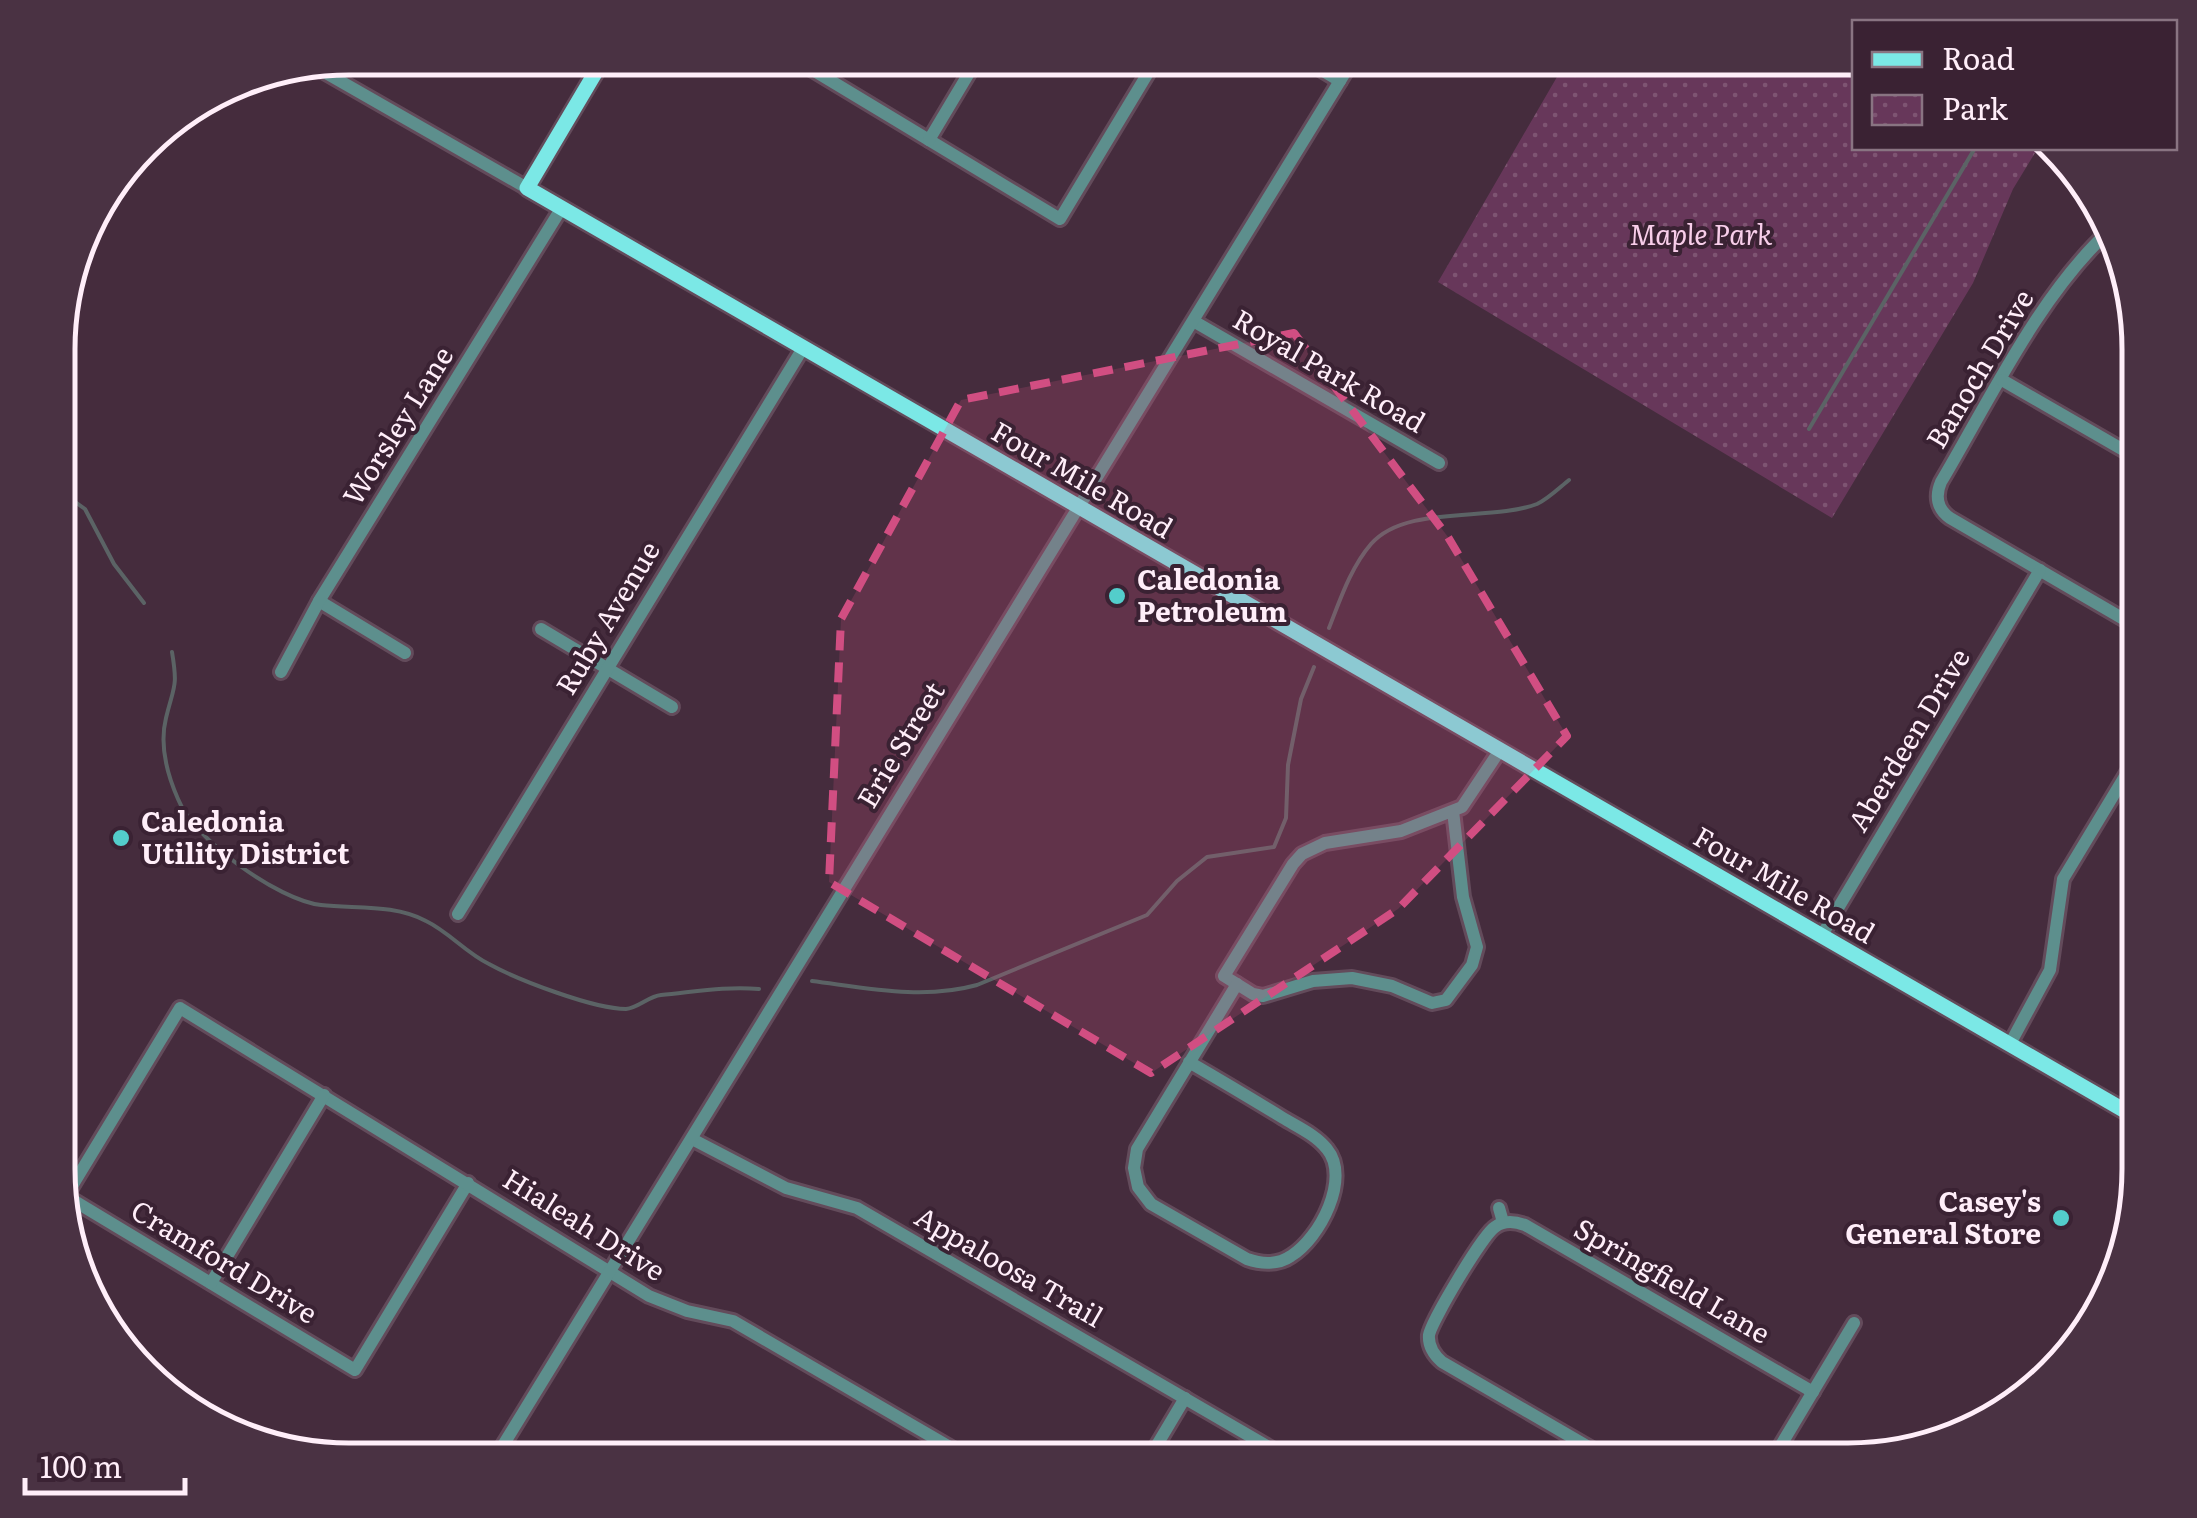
<svg xmlns="http://www.w3.org/2000/svg" width="2197" height="1518" font-family="Literata,serif">
  <style>
    .park { fill: url(#park-dots) }
    .lines { fill: none; stroke-linecap: round; stroke-linejoin: round }
    .stream { stroke: #5b6365; stroke-width: 4 }
    .minor-casing { stroke: #634b5b; stroke-width: 18 }
    .major-casing { stroke: #634b5b; stroke-width: 20 }
    .minor { stroke: #5d8f8d; stroke-width: 12 }
    .major { stroke: #7be8e6; stroke-width: 15 }
    .marked { fill: #d14e82; fill-opacity: 0.2; stroke: #d14e82; stroke-width: 8; stroke-dasharray: 20 12; stroke-linejoin: round }
    .poi-dot { fill: #53cdcb; stroke: #3a2233; stroke-width: 4 }
    .labels { text-anchor: middle; stroke-width: 8; stroke-linejoin: round; paint-order: stroke }
    .park-label { font-size: 28px; font-style: italic; fill: #f8ceea; stroke: #3a2233 }
    .street-label { font-size: 28px; fill: #ffeef9; stroke: #3a2233 }
    .poi-label { font-size: 28px; font-weight: bold; fill: #ffeef9; stroke: #3a2233; text-anchor: start }
    .rim { fill: none; stroke: #ffeef9; stroke-width: 5 }
  </style>
  <defs>
    <pattern id="park-dots" width="8" height="8" patternUnits="userSpaceOnUse" patternTransform="scale(2.5)"><rect width="8" height="8" fill="#67375a"/><path d="M2 2h.1M6 6h.1" fill="none" stroke="#7e5472" stroke-width="1.8" stroke-linecap="round"/></pattern>
  </defs>
  <rect width="100%" height="100%" fill="#452c3d"/>
  <polygon class="park" points="1568,58 1854,58 1854,148 2038,148 2013,189 1973,283 1832,518 1438,282"/>
  <g class="lines">
    <g class="stream">
      <polyline points="1809,429 1975,148"/>
      <polyline points="60,491 85,509 114,564 144,603"/>
      <path d="M1329,628C1340,600 1351,567 1371,544C1406,504 1490,522 1537,504C1548,499 1559,488 1569,480"/>
      <path d="M172,652C178,688 174,685 166,718C159,746 167,774 178,799C194,840 278,900 321,905C356,909 394,904 426,921C449,932 466,953 489,964C518,980 594,1009 626,1009C638,1008 649,996 661,995C694,992 726,986 759,989"/>
      <path d="M812,981C867,988 923,1000 977,985L1147,915L1177,881L1207,857L1274,847L1286,818L1288,765L1301,699L1314,667"/>
    </g>
    <defs>
      <g id="minor">
        <polyline points="800,58 798,61 1060,219 1157,58"/>
        <polyline points="1302,58 1340,81"/>
        <polyline points="312,65 527,188"/>
        <polyline points="929,140 978,58"/>
        <path d="M2109,231C2040,294 1989,401 1941,482C1935,496 1937,509 1950,518L2139,628"/>
        <polyline points="1195,322 1439,463"/>
        <polyline points="2002,380 2139,459"/>
        <polyline points="319,601 405,653"/>
        <polyline points="541,629 672,707"/>
        <polyline points="281,672 319,601 561,209"/>
        <polyline points="1453,811 1463,897 1477,947 1472,965 1446,1000 1432,1003 1392,986 1352,978 1313,981 1263,996 1253,994 1224,976 1293,864 1302,854 1325,843 1401,831 1462,807 1500,750"/>
        <polyline points="458,914 803,348"/>
        <polyline points="1822,935 2040,570"/>
        <polyline points="2010,1044 2050,970 2063,879 2139,753"/>
        <path d="M1189,1062C1220,1080 1252,1099 1283,1118C1298,1127 1316,1135 1327,1149C1351,1178 1320,1238 1291,1256C1278,1265 1261,1264 1247,1259L1151,1204L1138,1187L1134,1168L1137,1149L1237,984"/>
        <polyline points="692,1139 786,1188 857,1208 1291,1460"/>
        <polyline points="66,1196 355,1370 468,1183"/>
        <polyline points="60,1206 180,1008 649,1296 687,1311 733,1321 972,1460"/>
        <polyline points="1499,1208 1503,1222"/>
        <polyline points="211,1283 324,1095"/>
        <polyline points="494,1460 1354,58"/>
        <polyline points="1148,1460 1185,1398"/>
        <path d="M1611,1460L1442,1362C1434,1355 1428,1347 1429,1335C1431,1322 1483,1234 1495,1227C1504,1220 1514,1221 1525,1225L1813,1392"/>
        <polyline points="1772,1460 1854,1323"/>
      </g>
      <polyline id="major" points="604,58 527,188 2139,1119"/>
    </defs>
    <use href="#minor" class="minor-casing"/>
    <use href="#major" class="major-casing"/>
    <use href="#minor" class="minor"/>
    <use href="#major" class="major"/>
  </g>
  <path class="marked" d="M1294,333L1448,537L1567,736L1398,909L1151,1073L829,882L841,619L961,400Z"/>
  <g class="poi-dot">
    <circle cx="1117" cy="596" r="10"/>
    <circle cx="121" cy="838" r="10"/>
    <circle cx="2061" cy="1218" r="10"/>
  </g>
  <g class="labels">
    <g class="park-label">
      <text x="1701" y="245">Maple Park</text>
    </g>
    <g class="street-label">
      <text transform="translate(1980 369) rotate(-59)" y="10">Banoch Drive</text>
      <text transform="translate(1329 371) rotate(30)" y="10">Royal Park Road</text>
      <text transform="translate(398 426) rotate(-58)" y="10">Worsley Lane</text>
      <text transform="translate(1082 480) rotate(30)" y="10">Four Mile Road</text>
      <text transform="translate(608 618) rotate(-59)" y="10">Ruby Avenue</text>
      <text transform="translate(1909 740) rotate(-59)" y="10">Aberdeen Drive</text>
      <text transform="translate(901 745) rotate(-59)" y="10">Erie Street</text>
      <text transform="translate(1784 885) rotate(30)" y="10">Four Mile Road</text>
      <text transform="translate(584 1225) rotate(32)" y="10">Hialeah Drive</text>
      <text transform="translate(224 1262) rotate(31)" y="10">Cramford Drive</text>
      <text transform="translate(1009 1267) rotate(30)" y="10">Appaloosa Trail</text>
      <text transform="translate(1672 1281) rotate(30)" y="10">Springfield Lane</text>
    </g>
    <g class="poi-label">
      <text x="1137" y="590">Caledonia<tspan x="1137" dy="32">Petroleum</tspan></text>
      <text x="141" y="832">Caledonia<tspan x="141" dy="32">Utility District</tspan></text>
      <text x="2041" y="1212" text-anchor="end">Casey's<tspan x="2041" dy="32">General Store</tspan></text>
    </g>
  </g>
  <path d="M0 0H2197V1518H0ZM349 75H1848A274 274 0 0 1 2122 349V1169A274 274 0 0 1 1848 1443H349A274 274 0 0 1 75 1169V349A274 274 0 0 1 349 75Z" fill="#4a3243" fill-rule="evenodd"/>
  <path class="rim" d="M349 75H1848A274 274 0 0 1 2122 349V1169A274 274 0 0 1 1848 1443H349A274 274 0 0 1 75 1169V349A274 274 0 0 1 349 75Z"/>
  <rect x="1852" y="20" width="325" height="130" fill="#3a2233" stroke="#897482" stroke-width="2.5"/>
  <rect x="1872" y="52" width="50" height="15" fill="#7be8e6" stroke="#897482" stroke-width="2.5"/>
  <text x="1942" y="70" font-size="30" fill="#ffeef9">Road</text>
  <rect x="1872" y="95" width="50" height="30" fill="url(#park-dots)" stroke="#897482" stroke-width="2.5"/>
  <text x="1942" y="120" font-size="30" fill="#ffeef9">Park</text>
  <path d="M25 1478v15h160v-15" fill="none" stroke="#ffeef9" stroke-width="5"/>
  <text x="40" y="1478" font-size="30" fill="#ffeef9" stroke="#3a2233" stroke-width="8" paint-order="stroke">100 m</text>
</svg>
